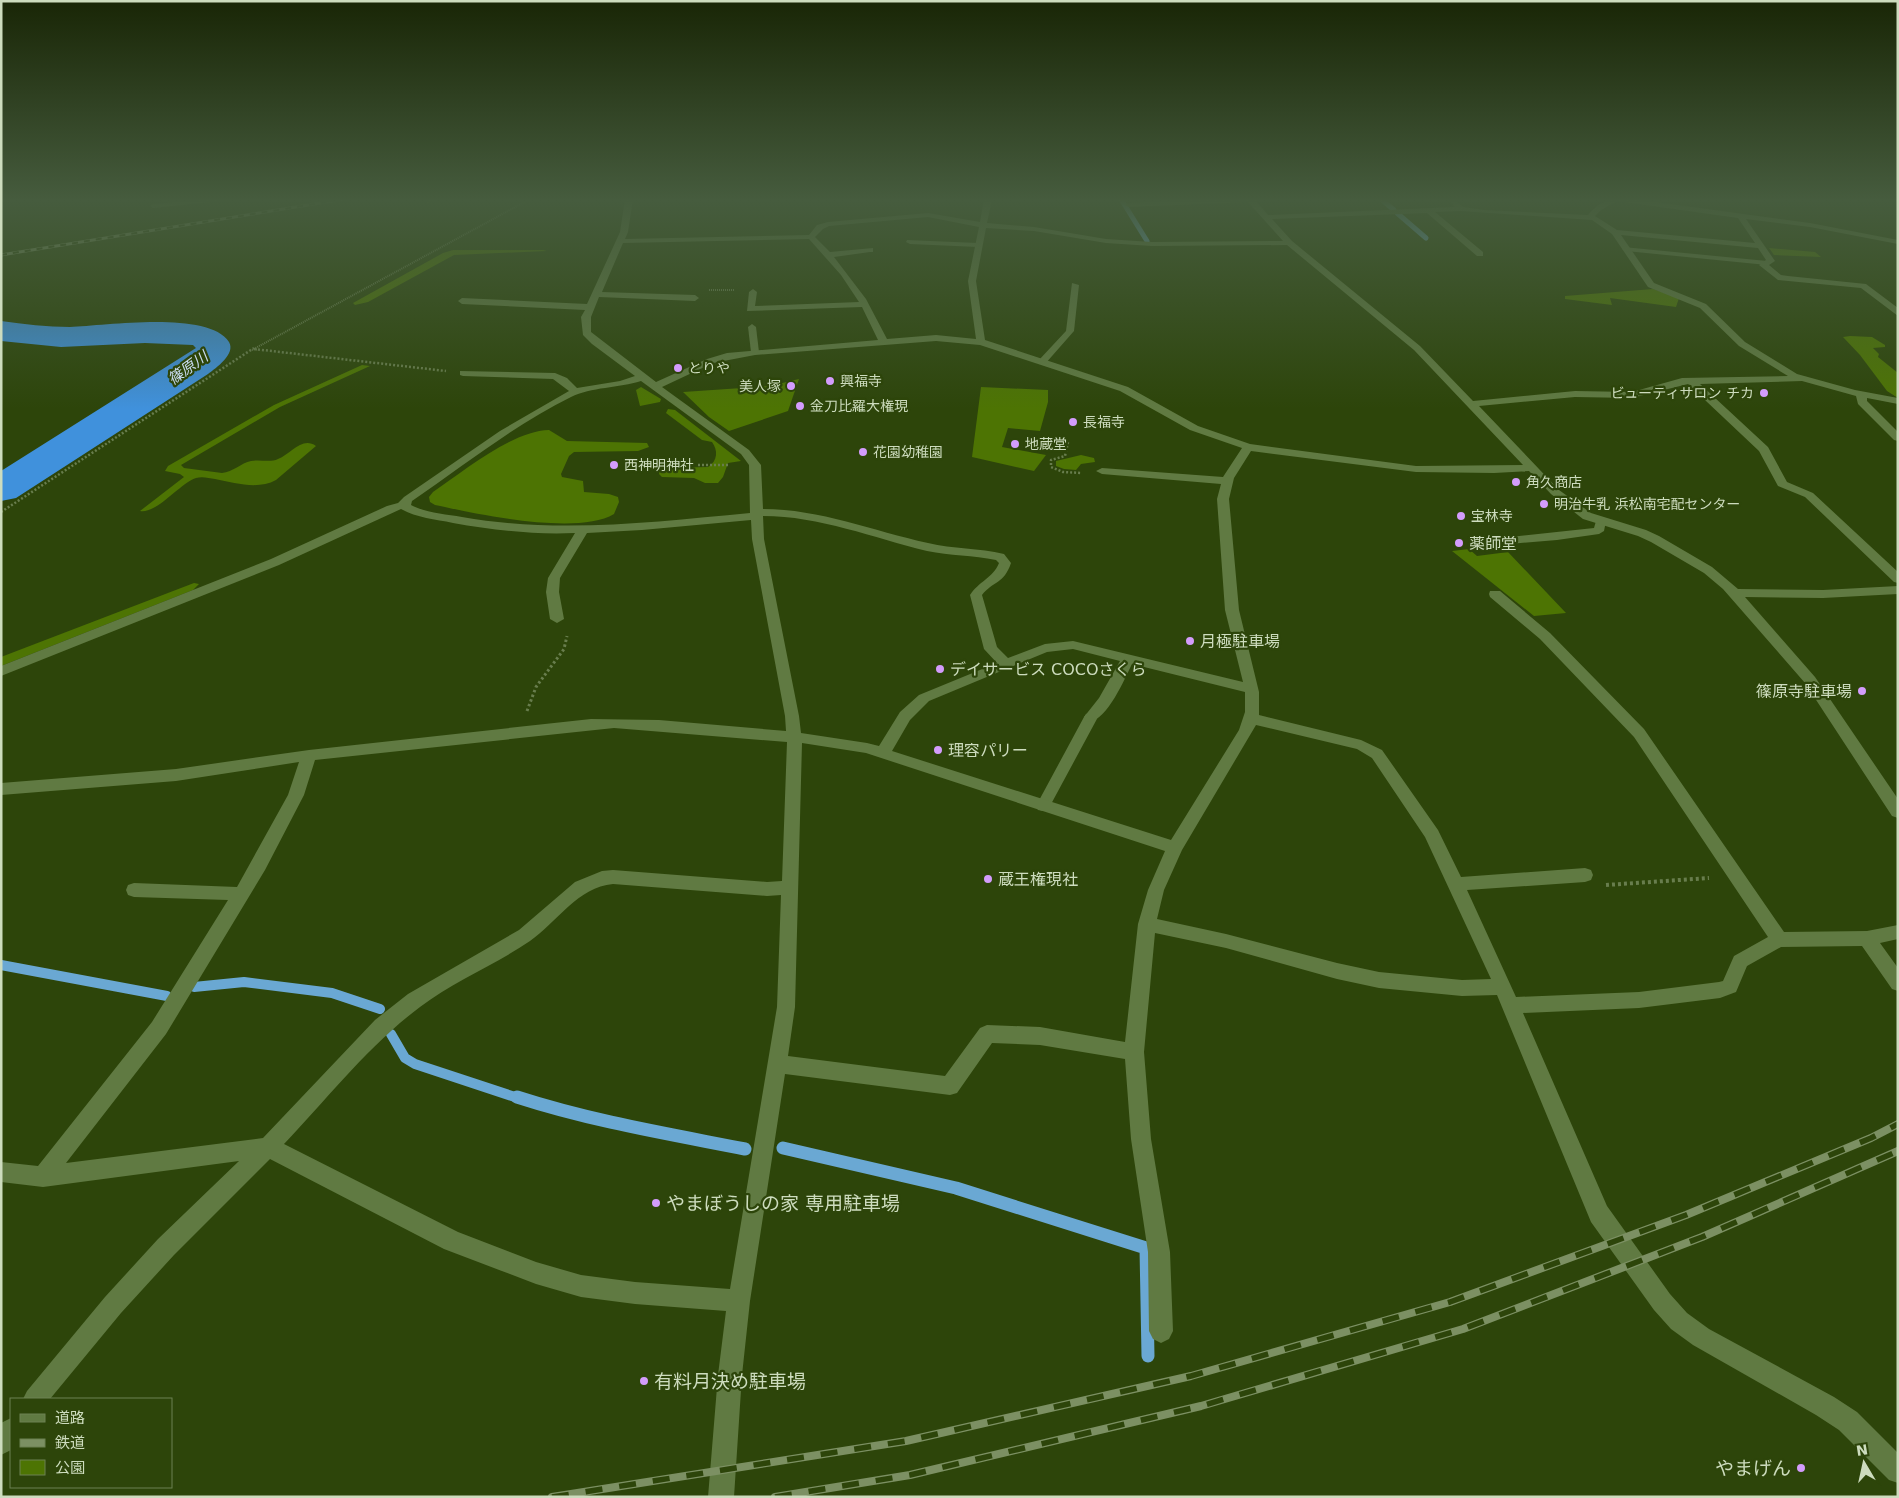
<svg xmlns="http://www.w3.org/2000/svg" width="1899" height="1498" font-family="'DejaVu Sans','Noto Sans JP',sans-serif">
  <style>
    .green { fill: #4d7403 }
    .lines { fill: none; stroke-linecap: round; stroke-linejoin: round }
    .stream-far2 { stroke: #6aa8d3; stroke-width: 5 }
    .stream-far1 { stroke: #6aa8d3; stroke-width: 10 }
    .stream { stroke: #6aa8d3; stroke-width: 13 }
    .river { fill: #4091dc; fill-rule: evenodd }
    .path-far3 { stroke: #687d4d; stroke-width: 2; stroke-dasharray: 1 1; stroke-linecap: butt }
    .path-far2 { stroke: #687d4d; stroke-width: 2.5; stroke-dasharray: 2 2; stroke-linecap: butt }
    .path-far1 { stroke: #687d4d; stroke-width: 3; stroke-dasharray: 2.5 2.5; stroke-linecap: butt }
    .path { stroke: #687d4d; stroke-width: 4; stroke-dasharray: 3 3; stroke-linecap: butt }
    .lane { fill: #607a42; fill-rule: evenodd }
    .street { fill: #607a42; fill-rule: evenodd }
    .rail-far1-casing { stroke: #7c9063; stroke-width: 3 }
    .rail-casing { stroke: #7c9063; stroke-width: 8 }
    .rail-far1 { stroke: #2d450a; stroke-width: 2; stroke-dasharray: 6; stroke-linecap: butt }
    .rail { stroke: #2d450a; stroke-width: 5.5; stroke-dasharray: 17; stroke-linecap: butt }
    .poi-dot { fill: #d39cfc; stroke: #2d450a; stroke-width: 2 }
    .labels { text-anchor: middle; stroke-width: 4.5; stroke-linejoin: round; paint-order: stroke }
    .far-poi-label { font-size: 14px; fill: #cddcbe; stroke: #2d450a; text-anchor: start }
    .far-water-label { font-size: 15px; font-style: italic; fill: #c9dbef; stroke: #2d450a }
    .poi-label { font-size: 16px; fill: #cddcbe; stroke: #2d450a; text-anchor: start }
    .near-poi-label { font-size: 19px; fill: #cddcbe; stroke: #2d450a; text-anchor: start }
  </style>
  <rect width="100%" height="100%" fill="#2d450a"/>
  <g class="green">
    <polygon points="1769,248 1815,252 1821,257 1774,255"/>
    <polygon points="453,250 543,250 547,251 454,255 368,302 355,305 353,303 443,253"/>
    <polygon points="1653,289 1679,298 1676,307 1610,298 1612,305 1565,299 1565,296"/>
    <polygon points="1850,336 1872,337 1885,345 1885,347 1873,348 1879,354 1878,357 1898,373 1898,398 1887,391 1860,355 1843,337"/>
    <path d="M362,365L370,366L280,407L181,465L184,468L222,473C233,472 241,463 251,461C260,459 270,463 278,459C291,454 302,436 316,446L276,480C258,490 235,483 215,479C209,478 202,476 196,478C179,484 157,514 140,511L184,477L180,474L165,471L168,466L274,405Z"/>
    <polygon points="799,379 788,411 729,431 709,417 683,392 770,386"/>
    <polygon points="641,387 661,399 660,402 640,406 636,390"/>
    <polygon points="981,387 1048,390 1048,402 1040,431 1008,428 1002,447 1046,455 1034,471 972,457"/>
    <path d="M668,409L675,410L741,461L728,463L723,477L718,483H705L694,478L662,477L659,474L660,470L665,468L708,467C718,461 718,450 712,442L702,440L666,413Z"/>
    <path d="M549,430L567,441L647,443L649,447L638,451L574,452L569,456L561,474L562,477L583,481L584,492L609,494L618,497L619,502L614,514C577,536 477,514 435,505L430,502L429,497L433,492C464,471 512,431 549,430Z"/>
    <polygon points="1081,455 1094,458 1095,462 1081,464 1076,470 1064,469 1056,466 1056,461"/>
    <polygon points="1469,549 1477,556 1508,552 1566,613 1534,616 1452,551"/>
    <polygon points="194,583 199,584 193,590 1,666 1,657"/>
  </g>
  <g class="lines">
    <g class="stream-far2">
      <polyline points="1121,199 1147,241"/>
      <polyline points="1381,199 1394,210"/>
      <polyline points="1397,213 1426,238"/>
    </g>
    <g class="stream-far1">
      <polyline points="1,965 167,996"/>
      <polyline points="194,987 244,982 332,993 380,1009"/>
      <polyline points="391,1034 405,1058 415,1064 521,1099"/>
    </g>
    <g class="stream">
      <path d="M517,1097C591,1121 669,1134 745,1149"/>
      <polyline points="783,1148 956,1188 1146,1248 1148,1356"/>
    </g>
    <path class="river" d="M1,321C24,324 47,327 70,327C105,326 208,310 229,342C236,354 216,368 208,374L16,498L1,501V471L196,348L193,345L145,343L61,347L1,341Z"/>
    <g class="path-far3">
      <polyline points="709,290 735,290"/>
      <polyline points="254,349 258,350"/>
      <polyline points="252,350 530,199"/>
    </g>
    <g class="path-far2">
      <polyline points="254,349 446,371"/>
      <polyline points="1068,442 1065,456 1051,460 1051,467 1063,472 1082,473"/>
      <polyline points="698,465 728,465"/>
      <polyline points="1,512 254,348"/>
    </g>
    <polyline class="path-far1" points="527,711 536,687 564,649 567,636"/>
    <polyline class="path" points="1606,885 1709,878"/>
    <g class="lane">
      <polygon points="210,199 240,199 153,208 150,206 153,204"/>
      <polygon points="426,199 433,199 428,203 425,201"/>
      <polygon points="907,240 978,243 982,245 978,247 910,244 906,242"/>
      <polygon points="1623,247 1767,261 1771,263 1767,265 1626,251 1622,249"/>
      <polygon points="1072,283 1079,285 1074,331 1045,364 1039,364 1039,360 1066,331"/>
      <polygon points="752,324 756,327 759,352 755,355 751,352 748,327"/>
      <polygon points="1601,518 1606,521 1604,531 1599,534 1557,540 1474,547 1468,544 1474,541 1594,528 1596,521"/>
      <polygon points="1091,712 1096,714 1098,717 1050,806 1048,810 1043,811 1038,810 1036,806 1084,717 1086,714"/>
    </g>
    <g class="street">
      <path d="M625,199H633L628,232L625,239L809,235L817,225L828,222L928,213L980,222L984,199H992L987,223L1034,227L1106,239L1152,242L1283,241L1248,202L1129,207L1125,205L1129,203L1206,199H1263L1256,201L1268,215L1455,207L1451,202L1455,200L1463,207L1484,210L1588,215C1602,198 1613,199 1634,199L1810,223L1898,240V244L1810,227L1746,219L1775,261L1769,265L1781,275L1788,276L1866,284L1898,308V316L1861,288L1778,280L1759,265L1766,260L1758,248L1621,235L1654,283L1706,304L1745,342L1797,374L1855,390L1898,398V404L1867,398V401L1898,432V441L1894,440L1858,404L1856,396L1802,381L1700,384L1768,447L1787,482L1813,493L1898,572V583L1894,582L1805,497L1778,486L1759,451L1688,384L1632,398L1575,397L1479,406L1559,490L1591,513L1646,530L1659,536L1712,567L1738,589L1823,590L1898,586V594L1823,598L1745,597L1815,677L1898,799V818L1892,816L1805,683L1723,589L1704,573L1651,542L1638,536L1583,519L1551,494L1529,471L1494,473L1416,472L1251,451L1234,478L1229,499L1239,610L1259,692V715L1361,740L1382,750L1438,830L1461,877L1585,868L1591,870L1593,875L1591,880L1585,882L1467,890L1516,997L1639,992L1719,982L1723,981L1734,956L1768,937L1634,737L1540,639L1490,597L1489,594L1490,591H1500L1550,633L1644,729L1784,932L1867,931L1898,925V939L1880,943L1898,968V991L1892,989L1862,946L1781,947L1747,966L1736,992L1720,998L1639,1008L1523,1013L1607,1206L1670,1294L1687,1313L1709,1329L1834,1397L1857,1412L1898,1453V1483L1889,1480L1839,1430L1816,1415L1693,1345L1671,1329L1654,1310L1591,1222L1497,995L1462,996L1379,988L1337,979L1226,948L1155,933L1144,1052L1151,1139L1170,1252L1173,1331L1169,1339L1161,1343L1153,1339L1149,1331L1148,1252L1131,1139L1125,1059L1040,1045L992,1043L957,1093L950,1095L785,1074L750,1301L742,1375L734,1497H708L718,1375L726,1311L635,1304L581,1297L536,1284L444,1249L270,1159L174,1255L121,1313L50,1399H23L27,1391L105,1297L158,1239L239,1161L43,1187L1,1182V1162L38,1166L152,1022L228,900L134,897L128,895L126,890L128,885L134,883L237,887L288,795L299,762L176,781L1,795V783L176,769L309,750L591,719L659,720L786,731L785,716L752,539L751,520L642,530L587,533L560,578L559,592L564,619L557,623L550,619L546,592L548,578L575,533C534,535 493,530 453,523C435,519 417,518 401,509L279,565L1,676V666L271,559L387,506L398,503L404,497L500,431L569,391L553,379L463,376L460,375V371L555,373L567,378L577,388L620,381L635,376L592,344L583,335L581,317L585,310L462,304L458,301L462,298L587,304L620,232ZM1617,201L1738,218L1755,243L1617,230L1595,216L1601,210ZM1461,211L1592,220L1612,234L1648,287L1700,308L1739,346L1788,376L1682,378L1632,392L1575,391L1473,401L1420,346L1292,241L1272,219L1427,213L1477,256H1483V252L1435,212ZM928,217L979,227L968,281L976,339L936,335L887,339L866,299L834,257L870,252H873V248L830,252L815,237L823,229L829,226ZM986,228L1034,231L1106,243L1152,246L1287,245L1414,350L1523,465L1416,466L1250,444L1198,426L1128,387L985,340L976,281ZM809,239L841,275L859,302L755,306L757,292L753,289L749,292L747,311L862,307L878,340L727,353L707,359L656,382L591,332V317L599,297L695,301L699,298L695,295L602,292L623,243ZM936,341L980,345L1120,391L1190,430L1242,448L1223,477L1102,468L1096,471L1102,474L1221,484L1217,499L1225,610L1243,682L1073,641L1045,644L1008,658L997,647L982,595C993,581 1004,584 1011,563L1004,554C979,548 953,549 928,543C873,531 820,509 763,509L761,465L749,450L662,387L713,363L755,355ZM641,381L741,454L749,465L750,513C654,522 558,534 462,517C445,514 426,513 411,505L412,501C463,466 516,424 571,397C591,387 619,388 641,381ZM763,516C820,516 873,538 927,551C950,556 973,555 996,560L999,563C993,578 978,582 970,595L984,649L997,663L919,695L900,712L879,746L867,743L801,733L799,716L764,539ZM1073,649L1120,661L1099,698L1084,717L1086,721C1105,726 1125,678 1132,664L1245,692V712L1239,730L1171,840L892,751L910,720L929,701L1047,652ZM1256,725L1357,749L1372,758L1425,837L1491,979L1462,980L1379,972L1337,963L1226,934L1157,919L1164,890L1182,850ZM614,728L787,742L782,881L767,882L613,870L602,871L575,882L519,930L408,994L375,1020L263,1138L66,1163L166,1034L265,870L304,795L315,760ZM802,743L866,753L1165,851L1148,890L1138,924L1125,1042L1040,1027L987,1025L980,1028L945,1076L788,1056L795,1007ZM613,884L767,896L781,895L777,1007L730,1289L635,1282L581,1275L536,1262L458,1232L284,1144C328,1098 369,1045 420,1007C454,981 495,965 530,941C557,922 578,887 613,884Z"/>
      <polygon points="1858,199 1866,199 1867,200 1863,202"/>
      <polygon points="11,1418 11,1450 1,1455 1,1423"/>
    </g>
    <defs>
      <polyline id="rail-far1" points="1,255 345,199"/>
      <g id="rail">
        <polyline points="552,1497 906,1441 1191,1376 1450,1302 1686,1215 1871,1138 1898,1124"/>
        <polyline points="775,1497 910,1475 1201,1406 1463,1329 1702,1237 1898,1151"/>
      </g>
    </defs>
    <use href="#rail-far1" class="rail-far1-casing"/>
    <use href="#rail" class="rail-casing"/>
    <use href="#rail-far1" class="rail-far1"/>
    <use href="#rail" class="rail"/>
  </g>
  <linearGradient id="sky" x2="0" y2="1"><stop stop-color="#192606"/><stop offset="0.49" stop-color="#465c3e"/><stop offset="1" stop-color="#465c3e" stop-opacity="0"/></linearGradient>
  <rect width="1899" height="409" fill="url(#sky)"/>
  <g class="poi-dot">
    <circle cx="678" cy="368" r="5"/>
    <circle cx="830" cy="381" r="5"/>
    <circle cx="791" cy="386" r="5"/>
    <circle cx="1764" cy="393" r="5"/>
    <circle cx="800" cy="406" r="5"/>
    <circle cx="1073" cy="422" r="5"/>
    <circle cx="1015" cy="444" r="5"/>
    <circle cx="863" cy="452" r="5"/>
    <circle cx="614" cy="465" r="5"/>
    <circle cx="1516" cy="482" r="5"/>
    <circle cx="1544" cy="504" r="5"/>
    <circle cx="1461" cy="516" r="5"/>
    <circle cx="1459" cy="543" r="5"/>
    <circle cx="1190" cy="641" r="5"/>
    <circle cx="940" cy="669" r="5"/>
    <circle cx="1862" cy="691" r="5"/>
    <circle cx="938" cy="750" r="5"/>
    <circle cx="988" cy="879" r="5"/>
    <circle cx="656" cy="1203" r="5"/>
    <circle cx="644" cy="1381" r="5"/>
    <circle cx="1801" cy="1468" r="5"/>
  </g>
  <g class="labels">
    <g class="far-poi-label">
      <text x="688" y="373">とりや</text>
      <text x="840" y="386">興福寺</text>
      <text x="781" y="391" text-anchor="end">美人塚</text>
      <text x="1754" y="398" text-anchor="end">ビューティサロン チカ</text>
      <text x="810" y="411">金刀比羅大権現</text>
      <text x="1083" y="427">長福寺</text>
      <text x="1025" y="449">地蔵堂</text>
      <text x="873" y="457">花園幼稚園</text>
      <text x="624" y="470">西神明神社</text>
      <text x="1526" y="487">角久商店</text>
      <text x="1554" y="509">明治牛乳 浜松南宅配センター</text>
      <text x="1471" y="521">宝林寺</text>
    </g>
    <g class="far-water-label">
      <text transform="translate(188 368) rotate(-36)" y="5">篠原川</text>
    </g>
    <g class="poi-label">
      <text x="1469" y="549">薬師堂</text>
      <text x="1200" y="647">月極駐車場</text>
      <text x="950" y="675">デイサービス COCOさくら</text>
      <text x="1852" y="697" text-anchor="end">篠原寺駐車場</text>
      <text x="948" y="756">理容パリー</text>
      <text x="998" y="885">蔵王権現社</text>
    </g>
    <g class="near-poi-label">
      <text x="666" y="1210">やまぼうしの家 専用駐車場</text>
      <text x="654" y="1388">有料月決め駐車場</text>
      <text x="1791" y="1475" text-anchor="end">やまげん</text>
    </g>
  </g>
  <rect width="1899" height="1498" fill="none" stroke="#cddcbe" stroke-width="5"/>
  <rect x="10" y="1398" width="162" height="90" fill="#2d450a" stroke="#6d8152"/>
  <rect x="20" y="1414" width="25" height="8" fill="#607a42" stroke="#6d8152"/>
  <text x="55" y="1423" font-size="15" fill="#cddcbe">道路</text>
  <rect x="20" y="1439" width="25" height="8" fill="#7c9063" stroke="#6d8152"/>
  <text x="55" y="1448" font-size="15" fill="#cddcbe">鉄道</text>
  <rect x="20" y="1460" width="25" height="15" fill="#4d7403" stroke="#6d8152"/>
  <text x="55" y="1473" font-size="15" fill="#cddcbe">公園</text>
  <g transform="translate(1864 1463) rotate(351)" stroke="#2d450a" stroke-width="4" paint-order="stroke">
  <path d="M0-4L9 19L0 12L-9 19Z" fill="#cddcbe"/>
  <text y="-8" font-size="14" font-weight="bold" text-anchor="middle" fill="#cddcbe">N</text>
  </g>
</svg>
